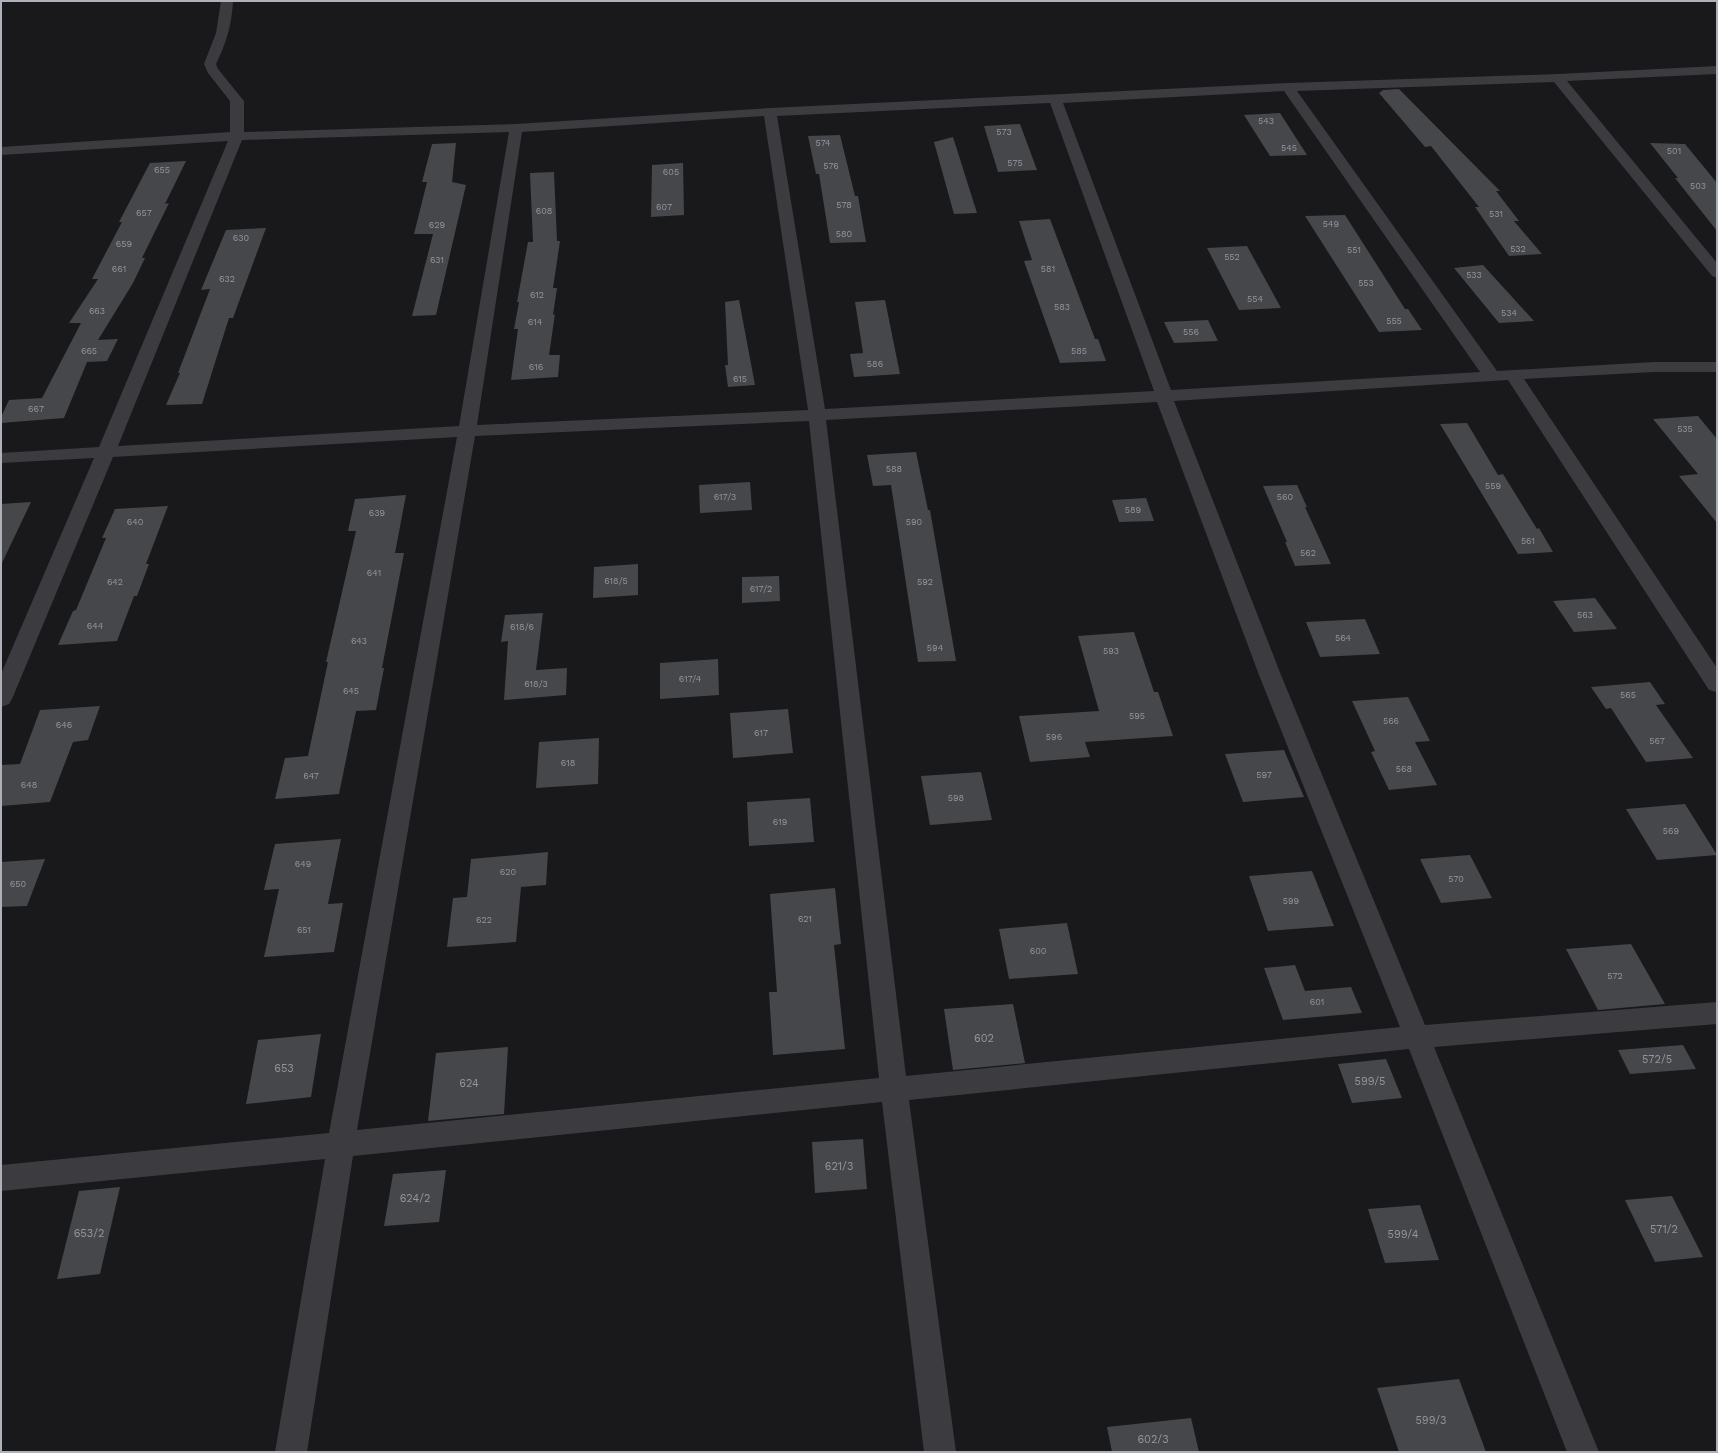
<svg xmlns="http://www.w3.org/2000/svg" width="1718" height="1453" font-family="'Work Sans',sans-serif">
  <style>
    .building { fill: #46474b }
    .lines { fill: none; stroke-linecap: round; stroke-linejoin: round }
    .minor { fill: #3b3b40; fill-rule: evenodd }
    .labels { text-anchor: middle; stroke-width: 3.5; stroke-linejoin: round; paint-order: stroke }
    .number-label { font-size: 9px; fill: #93969e }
    .near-number-label { font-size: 11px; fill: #93969e }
  </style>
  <rect width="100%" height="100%" fill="#19191b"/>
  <g class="building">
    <polygon points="1399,89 1500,191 1496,191 1519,221 1514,221 1542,254 1509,256 1475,207 1479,207 1431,146 1425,147 1379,93 1383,90"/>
    <polygon points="1280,113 1307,155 1270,156 1244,115"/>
    <polygon points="1020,124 1037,170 998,172 984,126"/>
    <polygon points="840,135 855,196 858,196 866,242 830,243 819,174 816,174 808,136"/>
    <polygon points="953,137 977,213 954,214 934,142"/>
    <polygon points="456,143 452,182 466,185 436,315 412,316 433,234 414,234 427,182 422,182 432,144"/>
    <polygon points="1650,143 1685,144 1717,183 1717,231 1675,178 1678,178"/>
    <polygon points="186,161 165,204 169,203 142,258 145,258 133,283 98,340 118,339 107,361 87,362 64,418 1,423 1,417 9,400 42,398 81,323 69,323 98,279 92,279 122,222 119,222 150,163"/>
    <polygon points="683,163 684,215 651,217 652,165"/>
    <polygon points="554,172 557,241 560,241 553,288 557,288 553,315 555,314 549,355 560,355 558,377 511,380 518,329 514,329 519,302 517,302 528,242 533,242 530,173"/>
    <polygon points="1345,215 1405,309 1408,309 1422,330 1379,332 1305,216"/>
    <polygon points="1050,219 1095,339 1098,339 1106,361 1060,363 1024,261 1032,260 1019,221"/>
    <polygon points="266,228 233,318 229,318 202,404 166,405 180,373 178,373 210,289 201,290 226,230"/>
    <polygon points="1247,246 1281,308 1239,310 1207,248"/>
    <polygon points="1483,265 1534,321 1499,323 1454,268"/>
    <polygon points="739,300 755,385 728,387 725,365 728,365 725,302"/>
    <polygon points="885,300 900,374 854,377 850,354 863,353 855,302"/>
    <polygon points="1208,320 1218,341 1174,343 1164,322"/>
    <polygon points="1698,416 1717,439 1717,523 1679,476 1698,474 1653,419"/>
    <polygon points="1467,423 1498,475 1503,474 1537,529 1539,528 1553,552 1518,554 1440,424"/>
    <polygon points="916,452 928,510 930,510 956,661 918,662 891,485 873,486 867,455"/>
    <polygon points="750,482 752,510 700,513 699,485"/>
    <polygon points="1297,485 1307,507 1305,507 1331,564 1295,566 1285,542 1287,542 1263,486"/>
    <polygon points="406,495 395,553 404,553 382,668 384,668 376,710 356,711 339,794 275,799 285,758 308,756 328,662 326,662 356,531 348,531 355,499"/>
    <polygon points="1146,498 1154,521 1119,522 1112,500"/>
    <polygon points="31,502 1,565 1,504"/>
    <polygon points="168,506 146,564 149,564 137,596 134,596 117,641 58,645 73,611 76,610 106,538 102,538 115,509"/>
    <polygon points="638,564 638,595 593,598 594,567"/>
    <polygon points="779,576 780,601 742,603 742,577"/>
    <polygon points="1595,598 1617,629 1574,632 1553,601"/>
    <polygon points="543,613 536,670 567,668 566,695 504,700 508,641 501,642 505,615"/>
    <polygon points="1365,619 1380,654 1320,657 1306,622"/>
    <polygon points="1134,632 1154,692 1158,692 1173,736 1085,742 1090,757 1030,762 1019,716 1099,711 1078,636"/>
    <polygon points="718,659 719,695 660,699 660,663"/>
    <polygon points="1650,682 1665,704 1656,705 1693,758 1646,762 1611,708 1606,709 1591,687"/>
    <polygon points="1408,697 1430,741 1415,742 1437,785 1389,790 1371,752 1375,751 1352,701"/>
    <polygon points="100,706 88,740 73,742 50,802 1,806 1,765 20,764 40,710"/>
    <polygon points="788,709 793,753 733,758 730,713"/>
    <polygon points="599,738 598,784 536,788 539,742"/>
    <polygon points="1284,750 1304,797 1243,802 1225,754"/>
    <polygon points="981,772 992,820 930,825 921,776"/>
    <polygon points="810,798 814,842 749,846 747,802"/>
    <polygon points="1685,804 1717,855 1657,860 1626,809"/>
    <polygon points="341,839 328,904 343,903 334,952 264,957 279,889 264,890 275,844"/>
    <polygon points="548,852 546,885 521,887 516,942 447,947 453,898 467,897 471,859"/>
    <polygon points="1470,855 1492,898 1441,903 1420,859"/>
    <polygon points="45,859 27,906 1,907 1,862"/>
    <polygon points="1312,871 1334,926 1268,931 1249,876"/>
    <polygon points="835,888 841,944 834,945 845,1049 773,1055 769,992 777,992 770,894"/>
    <polygon points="1067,923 1078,974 1009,979 999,929"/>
    <polygon points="1631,944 1665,1004 1598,1010 1566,949"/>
    <polygon points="1295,965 1305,991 1351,987 1362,1013 1283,1020 1264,968"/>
    <polygon points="1013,1004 1025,1063 953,1070 944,1009"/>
    <polygon points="321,1034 311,1097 246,1104 258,1040"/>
    <polygon points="1683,1045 1696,1069 1630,1074 1618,1050"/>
    <polygon points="508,1047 504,1114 428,1121 436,1053"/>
    <polygon points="1386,1059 1402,1098 1352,1103 1338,1064"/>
    <polygon points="863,1139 867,1189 815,1193 812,1142"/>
    <polygon points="446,1170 439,1222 384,1226 393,1174"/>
    <polygon points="120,1187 100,1274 57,1279 79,1191"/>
    <polygon points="1672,1196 1703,1257 1655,1262 1625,1200"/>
    <polygon points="1420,1205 1439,1260 1385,1263 1368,1209"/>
    <polygon points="1459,1379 1486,1452 1399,1452 1377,1388"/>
    <polygon points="1191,1418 1199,1452 1112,1452 1107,1427"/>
  </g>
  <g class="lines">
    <path class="minor" d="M221,1H233C232,24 226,44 216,64L218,69L244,101V132L516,124L770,108L1288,83L1558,74L1717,66V74L1567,81L1717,263V278L1712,276L1554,82L1297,91L1497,371L1654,362H1717V372H1654L1524,379L1717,668V692L1709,690L1508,380L1174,401L1281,675L1425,1025L1717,1002V1024L1434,1047L1599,1452H1567L1409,1049L909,1100L956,1452H924L882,1102L353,1156L307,1452H275L325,1159L1,1191V1165L329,1133L457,437L113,457L12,699L9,704L1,707V674L94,458L1,463V453L99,447L228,141L1,155V147L230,132V101L208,73L204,64L216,33ZM1284,91L1480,372L1171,390L1063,103ZM1050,103L1154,391L825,409L777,116ZM764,116L808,410L477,425L522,132ZM509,132L459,426L118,446L242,140ZM1157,402L1259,675L1400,1027L906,1076L826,420ZM809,421L879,1078L357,1130L475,436Z"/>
  </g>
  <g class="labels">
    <g class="number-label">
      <text x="1266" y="124">543</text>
      <text x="1004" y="135">573</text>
      <text x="823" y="146">574</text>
      <text x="1289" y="151">545</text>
      <text x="1674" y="154">501</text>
      <text x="1015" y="166">575</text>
      <text x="831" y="169">576</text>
      <text x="162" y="173">655</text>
      <text x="671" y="175">605</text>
      <text x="1698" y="189">503</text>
      <text x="844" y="208">578</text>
      <text x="664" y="210">607</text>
      <text x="544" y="214">608</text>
      <text x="144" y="216">657</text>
      <text x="1496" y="217">531</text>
      <text x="1331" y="227">549</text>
      <text x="437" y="228">629</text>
      <text x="844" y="237">580</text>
      <text x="241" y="241">630</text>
      <text x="124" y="247">659</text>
      <text x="1518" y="252">532</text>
      <text x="1354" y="253">551</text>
      <text x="1232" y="260">552</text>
      <text x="437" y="263">631</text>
      <text x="119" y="272">661</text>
      <text x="1048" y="272">581</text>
      <text x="1474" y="278">533</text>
      <text x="227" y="282">632</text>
      <text x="1366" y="286">553</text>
      <text x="537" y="298">612</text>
      <text x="1255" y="302">554</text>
      <text x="1062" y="310">583</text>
      <text x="97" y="314">663</text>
      <text x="1509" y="316">534</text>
      <text x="1394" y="324">555</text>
      <text x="535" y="325">614</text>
      <text x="1191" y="335">556</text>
      <text x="89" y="354">665</text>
      <text x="1079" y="354">585</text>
      <text x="875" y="367">586</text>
      <text x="536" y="370">616</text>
      <text x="740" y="382">615</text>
      <text x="36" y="412">667</text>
      <text x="1685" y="432">535</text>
      <text x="894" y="472">588</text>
      <text x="1493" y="489">559</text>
      <text x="725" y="500">617/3</text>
      <text x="1285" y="500">560</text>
      <text x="1133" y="513">589</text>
      <text x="377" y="516">639</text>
      <text x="135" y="525">640</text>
      <text x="914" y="525">590</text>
      <text x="1528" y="544">561</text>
      <text x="1308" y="556">562</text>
      <text x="374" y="576">641</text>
      <text x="616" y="584">618/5</text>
      <text x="115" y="585">642</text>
      <text x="925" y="585">592</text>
      <text x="761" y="592">617/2</text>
      <text x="1585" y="618">563</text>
      <text x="95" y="629">644</text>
      <text x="522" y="630">618/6</text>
      <text x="1343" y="641">564</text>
      <text x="359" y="644">643</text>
      <text x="935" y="651">594</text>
      <text x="1111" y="654">593</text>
      <text x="690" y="682">617/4</text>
      <text x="536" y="687">618/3</text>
      <text x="351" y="694">645</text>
      <text x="1628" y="698">565</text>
      <text x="1137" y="719">595</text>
      <text x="1391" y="724">566</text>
      <text x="64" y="728">646</text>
      <text x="761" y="736">617</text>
      <text x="1054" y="740">596</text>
      <text x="1657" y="744">567</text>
      <text x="568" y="766">618</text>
      <text x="1404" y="772">568</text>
      <text x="1264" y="778">597</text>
      <text x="311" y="779">647</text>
      <text x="29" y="788">648</text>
      <text x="956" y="801">598</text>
      <text x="780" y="825">619</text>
      <text x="1671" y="834">569</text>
      <text x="303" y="867">649</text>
      <text x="508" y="875">620</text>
      <text x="1456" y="882">570</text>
      <text x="18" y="887">650</text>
      <text x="1291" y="904">599</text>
      <text x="805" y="922">621</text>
      <text x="484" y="923">622</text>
      <text x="304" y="933">651</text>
      <text x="1038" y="954">600</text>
      <text x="1615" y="979">572</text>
      <text x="1317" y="1005">601</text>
    </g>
    <g class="near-number-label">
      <text x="984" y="1042">602</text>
      <text x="1657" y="1063">572/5</text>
      <text x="284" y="1072">653</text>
      <text x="1370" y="1085">599/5</text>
      <text x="469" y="1087">624</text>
      <text x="839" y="1170">621/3</text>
      <text x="415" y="1202">624/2</text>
      <text x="1664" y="1233">571/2</text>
      <text x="89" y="1237">653/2</text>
      <text x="1403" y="1238">599/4</text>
      <text x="1431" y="1424">599/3</text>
      <text x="1153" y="1443">602/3</text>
    </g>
  </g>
  <rect width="1718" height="1453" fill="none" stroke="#adb1ba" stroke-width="4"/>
</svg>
